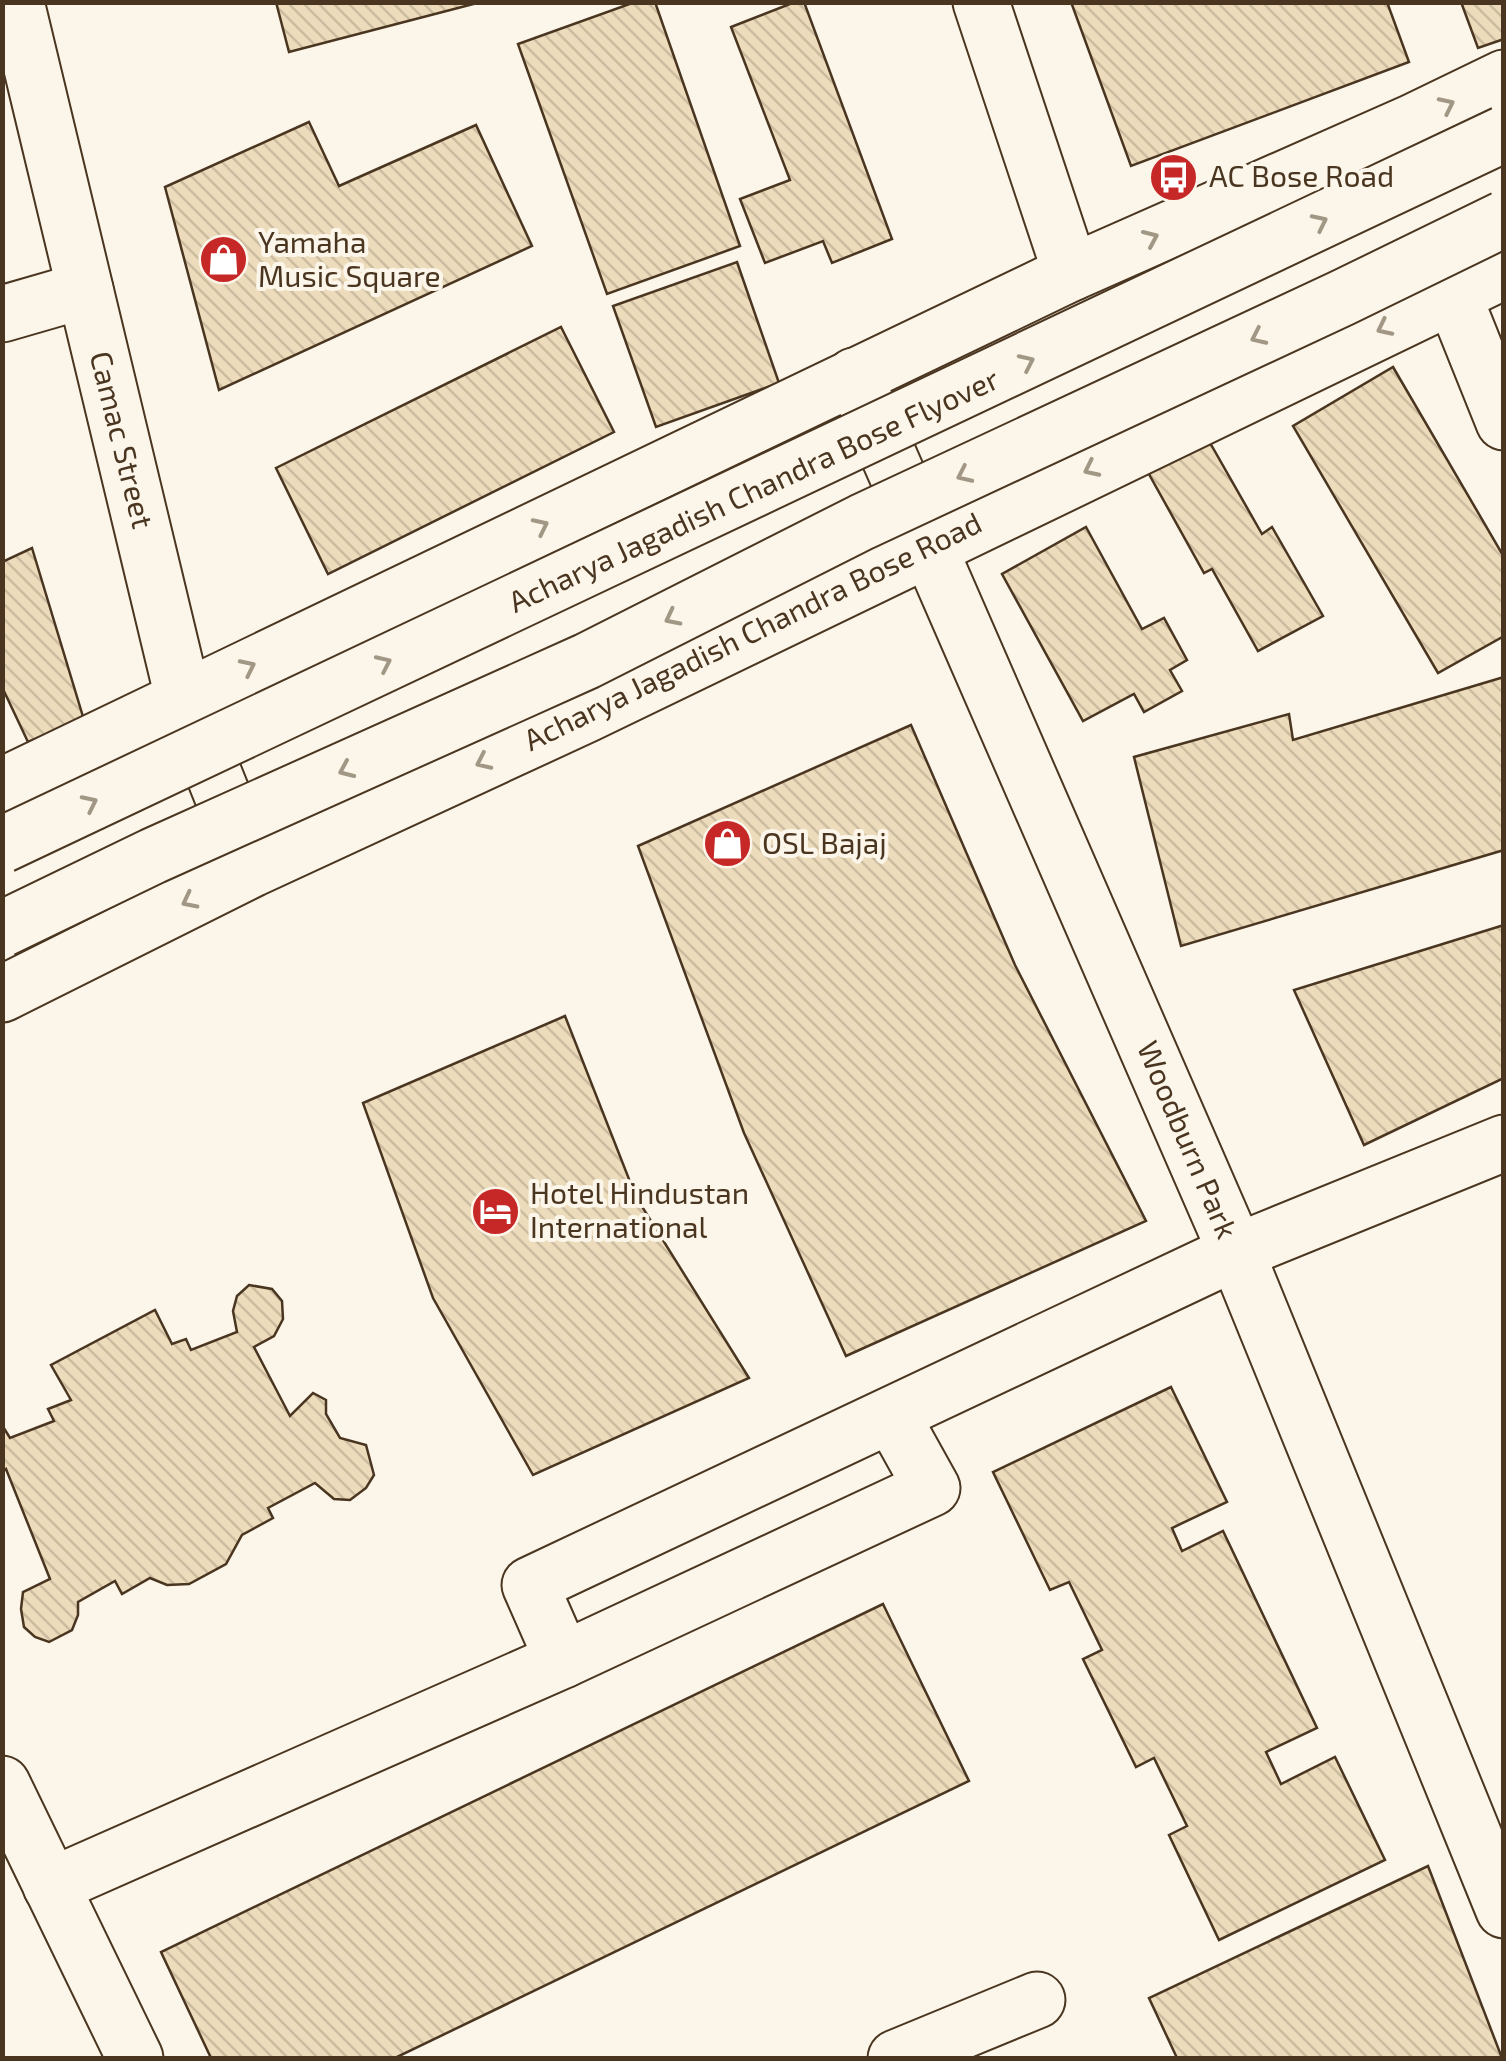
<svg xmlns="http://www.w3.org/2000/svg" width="1506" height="2061" font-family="'Exo 2',sans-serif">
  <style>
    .building { fill: url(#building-back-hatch); stroke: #4a3520; stroke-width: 2.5 }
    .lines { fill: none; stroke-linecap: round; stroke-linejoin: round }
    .minor-casing { stroke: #4a3520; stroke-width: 59 }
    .major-casing { stroke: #4a3520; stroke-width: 59 }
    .minor { stroke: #fbf6e9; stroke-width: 55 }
    .major { stroke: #fbf6e9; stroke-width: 55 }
    .highway-bridge-casing { stroke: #4a3520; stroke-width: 59; stroke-linecap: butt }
    .highway-bridge { stroke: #fbf6e9; stroke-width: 55 }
    .oneway { stroke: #a29684 }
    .labels { text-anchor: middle; stroke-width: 8; stroke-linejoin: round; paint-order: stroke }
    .poi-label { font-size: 30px; fill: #4a3520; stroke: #fbf6e9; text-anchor: start }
    .street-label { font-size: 30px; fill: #4a3520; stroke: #fbf6e9 }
  </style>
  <defs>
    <pattern id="building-back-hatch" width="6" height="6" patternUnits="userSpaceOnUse" patternTransform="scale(2.5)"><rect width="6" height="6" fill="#ecdcbc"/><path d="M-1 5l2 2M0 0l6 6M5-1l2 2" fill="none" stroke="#ccbda1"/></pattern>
  </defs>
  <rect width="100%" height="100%" fill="#fbf6e9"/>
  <g class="building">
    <polygon points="276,2 481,2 289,52"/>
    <polygon points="635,2 655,2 740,246 607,294 518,44"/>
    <polygon points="795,2 804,2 892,239 832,263 823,241 765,263 740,199 790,180 731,27"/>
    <polygon points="1071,2 1387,2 1409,62 1131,166"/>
    <polygon points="1461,2 1504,2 1504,39 1478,48"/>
    <polygon points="309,122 339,186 476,125 532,246 219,390 165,187"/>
    <polygon points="737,262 779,383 656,427 613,306"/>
    <polygon points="561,327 614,432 328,574 276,468"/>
    <polygon points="1393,367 1504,557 1504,636 1438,673 1293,426"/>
    <polygon points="1205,434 1262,534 1272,527 1323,616 1258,651 1212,569 1204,573 1145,467"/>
    <polygon points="1086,527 1142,629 1164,618 1187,660 1170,670 1182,691 1144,712 1134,694 1083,721 1002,574"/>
    <polygon points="32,548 84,720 28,742 2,687 2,562"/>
    <polygon points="1504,677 1504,850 1181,946 1134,757 1289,714 1293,740"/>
    <polygon points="911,725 1015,965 1146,1221 846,1356 744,1133 638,846"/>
    <polygon points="1504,925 1504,1078 1364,1145 1294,990"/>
    <polygon points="565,1016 636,1197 749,1378 533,1475 433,1298 363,1103"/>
    <polygon points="249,1285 272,1289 282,1301 283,1319 274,1336 254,1347 290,1416 313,1393 326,1400 326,1414 340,1438 366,1445 374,1475 366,1488 350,1500 334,1499 315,1483 268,1508 273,1518 242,1535 226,1564 189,1584 167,1585 150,1578 122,1594 115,1581 78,1602 78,1615 72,1630 49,1642 35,1637 24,1627 21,1609 23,1592 50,1579 6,1469 2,1472 2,1425 10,1438 54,1421 48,1409 71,1400 51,1365 155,1310 172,1344 186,1339 191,1350 237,1332 233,1311 237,1296"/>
    <polygon points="1171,1387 1227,1502 1172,1528 1182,1551 1223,1531 1317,1728 1266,1752 1281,1784 1335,1757 1385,1860 1219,1940 1169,1835 1187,1826 1154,1758 1136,1767 1083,1659 1102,1650 1069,1582 1050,1590 993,1472"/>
    <polygon points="883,1604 969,1781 395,2058 211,2058 161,1952"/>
    <polygon points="1428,1866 1502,2058 1177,2058 1149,1998"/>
  </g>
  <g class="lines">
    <defs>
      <g id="minor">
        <polyline points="981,2 1071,273"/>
        <polyline points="1453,295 1504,422"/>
        <polyline points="2,314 85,290"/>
        <polyline points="854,376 1236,1252 1504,1910"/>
        <polyline points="563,1660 530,1585 1236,1252 1504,1143"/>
        <polyline points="2,1784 135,2058"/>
        <polyline points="51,1886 563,1660 932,1488 892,1416"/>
        <polyline points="896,2058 1037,2000"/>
      </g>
      <g id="major">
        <polyline points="16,2 183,697 249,862"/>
        <polyline points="2,786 1071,273 1411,123 1504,78"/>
        <polyline points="2,994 252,869 587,714 1504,271"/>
      </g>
    </defs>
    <use href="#minor" class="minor-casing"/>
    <use href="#major" class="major-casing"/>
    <use href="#minor" class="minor"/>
    <use href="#major" class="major"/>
    <defs>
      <g id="highway-bridge">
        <polyline points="2,845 1504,134"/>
        <polyline points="2,929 153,856 587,661 862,522 1342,298 1504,219"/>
      </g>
    </defs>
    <use href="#highway-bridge" class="highway-bridge-casing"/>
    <use href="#highway-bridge" class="highway-bridge"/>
  </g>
  <defs><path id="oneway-chevron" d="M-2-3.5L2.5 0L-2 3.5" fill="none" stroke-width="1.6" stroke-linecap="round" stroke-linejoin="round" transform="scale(2.5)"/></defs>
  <g class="oneway">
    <use href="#oneway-chevron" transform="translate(1447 105) rotate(-26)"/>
    <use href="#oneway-chevron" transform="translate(1320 222) rotate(-26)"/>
    <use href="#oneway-chevron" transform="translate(1151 238) rotate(-24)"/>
    <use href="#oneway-chevron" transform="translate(1384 328) rotate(154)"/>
    <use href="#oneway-chevron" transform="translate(1258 337) rotate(155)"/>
    <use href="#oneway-chevron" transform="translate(1027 362) rotate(-25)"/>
    <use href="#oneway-chevron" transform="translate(1091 469) rotate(154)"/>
    <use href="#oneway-chevron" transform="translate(964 475) rotate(155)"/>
    <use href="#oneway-chevron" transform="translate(541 526) rotate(-26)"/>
    <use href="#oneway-chevron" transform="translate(672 618) rotate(153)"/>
    <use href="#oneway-chevron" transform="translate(384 663) rotate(-25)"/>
    <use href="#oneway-chevron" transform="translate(248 667) rotate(-26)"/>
    <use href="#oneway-chevron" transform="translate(483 762) rotate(155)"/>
    <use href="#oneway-chevron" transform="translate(346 770) rotate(156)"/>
    <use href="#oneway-chevron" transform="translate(90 803) rotate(-26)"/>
    <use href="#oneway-chevron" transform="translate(189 901) rotate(153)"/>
  </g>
  <defs>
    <symbol id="bus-disc" viewBox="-11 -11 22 22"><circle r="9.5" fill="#c62828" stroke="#fbf6e9"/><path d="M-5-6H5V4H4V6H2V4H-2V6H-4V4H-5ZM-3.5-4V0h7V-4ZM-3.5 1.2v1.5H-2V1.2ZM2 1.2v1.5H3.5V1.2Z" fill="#fff"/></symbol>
    <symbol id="shop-disc" viewBox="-11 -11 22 22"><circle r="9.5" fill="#c62828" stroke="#fbf6e9"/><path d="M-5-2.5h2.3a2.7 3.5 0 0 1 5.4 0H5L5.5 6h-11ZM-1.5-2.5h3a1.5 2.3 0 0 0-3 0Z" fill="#fff"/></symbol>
    <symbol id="hotel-disc" viewBox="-11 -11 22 22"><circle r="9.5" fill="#c62828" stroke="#fbf6e9"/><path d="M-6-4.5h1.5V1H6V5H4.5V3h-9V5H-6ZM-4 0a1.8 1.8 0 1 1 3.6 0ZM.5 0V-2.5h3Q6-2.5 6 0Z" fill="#fff"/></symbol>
  </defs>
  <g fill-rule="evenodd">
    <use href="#bus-disc" x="1146" y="150" width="55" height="55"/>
    <use href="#shop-disc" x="196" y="232" width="55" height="55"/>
    <use href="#shop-disc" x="700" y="816" width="55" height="55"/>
    <use href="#hotel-disc" x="468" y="1184" width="55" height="55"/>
  </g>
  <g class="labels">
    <g class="poi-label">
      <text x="1209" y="187">AC Bose Road</text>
      <text x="258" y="253">Yamaha<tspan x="258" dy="34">Music Square</tspan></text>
      <text x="762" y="854">OSL Bajaj</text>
      <text x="530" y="1204">Hotel Hindustan<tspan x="530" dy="34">International</tspan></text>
    </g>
    <g class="street-label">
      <text transform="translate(121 440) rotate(76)" y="10">Camac Street</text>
      <text transform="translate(754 491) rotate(-25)" y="10">Acharya Jagadish Chandra Bose Flyover</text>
      <text transform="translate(753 632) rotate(-26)" y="10">Acharya Jagadish Chandra Bose Road</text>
      <text transform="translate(1187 1140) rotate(67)" y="10">Woodburn Park</text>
    </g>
  </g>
  <rect width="1506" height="2061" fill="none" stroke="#4a3520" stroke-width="10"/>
</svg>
